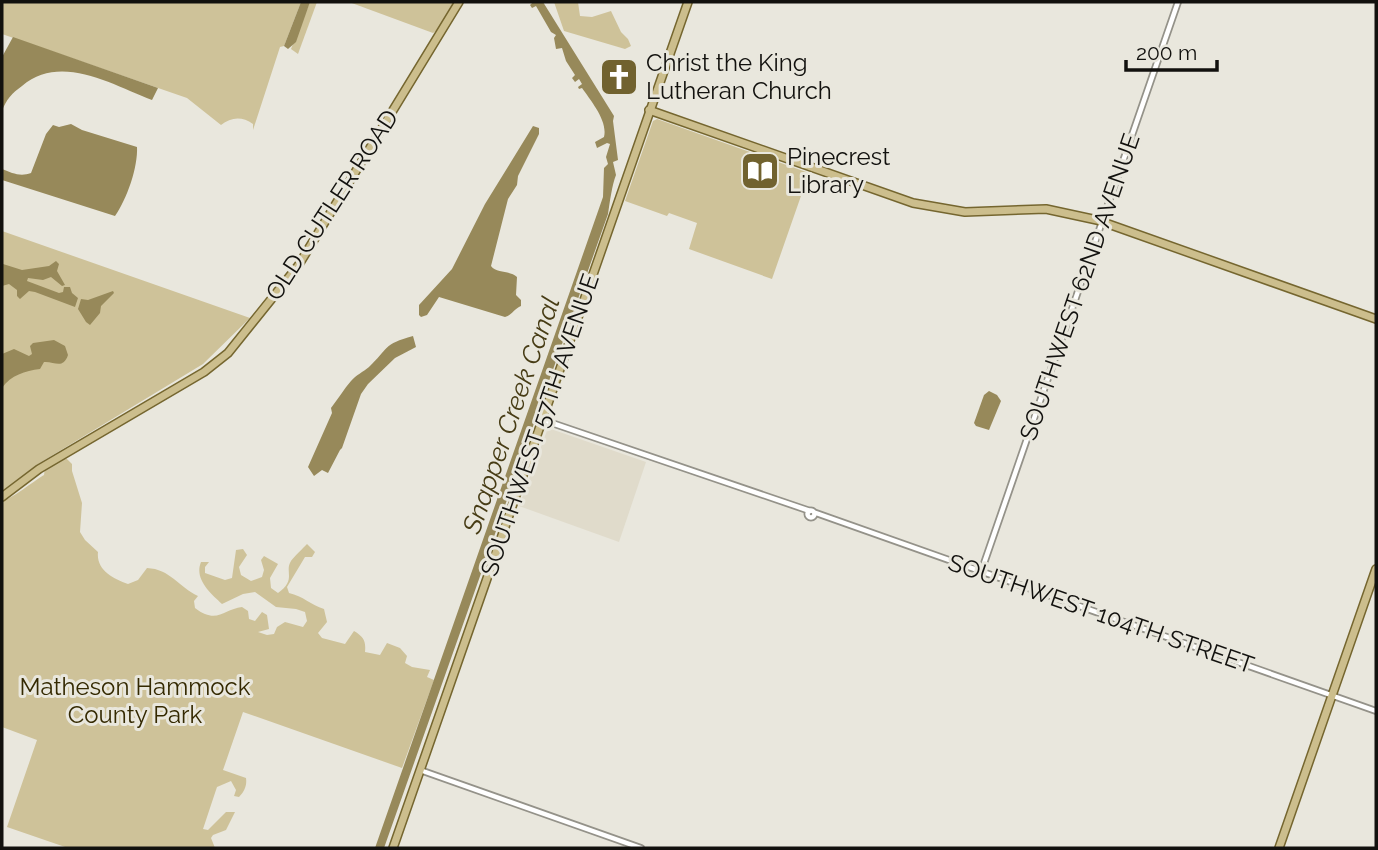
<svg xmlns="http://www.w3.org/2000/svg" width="1378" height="850" font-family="Raleway,sans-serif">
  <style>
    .built { fill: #e0dbcb }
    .green { fill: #cec299 }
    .water { fill: #97895a }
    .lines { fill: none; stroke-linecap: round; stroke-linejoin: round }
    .minor-casing { stroke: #949289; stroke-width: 8 }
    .major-casing { stroke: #75662f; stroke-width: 10 }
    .minor { stroke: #fff; stroke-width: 4.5 }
    .major { stroke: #ccbe8d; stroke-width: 7 }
    .labels { text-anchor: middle; stroke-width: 6; stroke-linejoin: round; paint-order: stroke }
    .poi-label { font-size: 24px; fill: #12110e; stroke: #e9e7dd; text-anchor: start }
    .street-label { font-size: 24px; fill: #12110e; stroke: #e9e7dd }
    .park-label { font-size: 24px; fill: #342901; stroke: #e9e7dd }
    .water-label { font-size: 26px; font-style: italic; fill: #473c15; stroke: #e9e7dd }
  </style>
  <rect width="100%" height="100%" fill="#e9e7dd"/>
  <polygon class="built" points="548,428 646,462 619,542 519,506"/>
  <g class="green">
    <path d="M2,2H301L284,46L280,47L253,130V124C242,116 231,117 221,125L187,98L2,34Z"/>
    <polygon points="310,2 317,2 298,54 291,49"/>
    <polygon points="349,2 455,2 440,28 433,33"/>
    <polygon points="554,2 578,2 580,16 592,17 611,11 621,32 628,39 631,46 625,49 564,31"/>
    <polygon points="657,119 809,173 772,279 689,249 697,223 669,213 667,216 625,201 653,121"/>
    <polygon points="2,231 250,318 203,364 38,464 2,493"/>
    <path d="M66,458L72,464V471L82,503L80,532L85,540L98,552C96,570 113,579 128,584L138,580L147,568C170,569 179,587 198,596L194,601L195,608C217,625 224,609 242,607L248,611L249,619L255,621L262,612L267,615L269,629L258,632L267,635L274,634L277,627L285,622L303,627L307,621L305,612L296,609L276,607L255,592L243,594L222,604C210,593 194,579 201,562H209L205,567V573L225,580L232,578L236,550L243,549L247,555L239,567L241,575L251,581L262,577L264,570L261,560L264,556L278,564L270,578L271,588L278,593C297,579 284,572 291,561C293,558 304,547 307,544L315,552L312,557H305L287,587L289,593C303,596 311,605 324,609L327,622L318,633L322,638L345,644L354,631C364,637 366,641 365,652L380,655L387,643L400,648L407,656L405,663L412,667L430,670L427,677L434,680L402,768L243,712L223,770L246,778C247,785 245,791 239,797L234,796L236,790L231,781L217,787L203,829L208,830L226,812H235L226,830L213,835L211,838L215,848H68L7,827L37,740L2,727V501C10,500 34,481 44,475L45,468Z"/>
  </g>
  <g class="water">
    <polygon points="301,2 310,2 296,42 288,49 284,46"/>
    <path d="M533,2H543L614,116L613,121L618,160L613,162L616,175C612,185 610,201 608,214L384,848H375L603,197L604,168L608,164L606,157L610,144L607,143L597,148L595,142L604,137C608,121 591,101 582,88L579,89L578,87L582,84L579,79L575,82L572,78L575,75L566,61L562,48L556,49L554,38L556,35L551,32L536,6L532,8L530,5Z"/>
    <path d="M13,37L158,88L152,100C112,85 61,53 22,86C12,93 6,100 2,111V57Z"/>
    <path d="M71,124L82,130L137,147C138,167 127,199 115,216L2,180V169C12,173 20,177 31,173L46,134L53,125L59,127Z"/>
    <path d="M533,126L539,128V134L518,176L517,185L508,199L491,266C497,274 510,270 517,277L516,295L521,300V306C514,309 512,315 505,317L439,297L427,315L421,317L419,315V305L452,269L485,204Z"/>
    <polygon points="56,261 59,264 57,271 65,285 62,286 51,277 43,280 28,278 27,281 59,293 63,292 64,287 70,287 72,293 78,298 75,307 35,292 29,291 20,299 17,296 17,290 9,284 2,286 3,264 22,270 49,266"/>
    <polygon points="113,291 114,293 101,306 100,313 90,325 86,322 78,309 81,299 88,300"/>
    <path d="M413,336L416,347L395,358L368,384L361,394L342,448L340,450L328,473L322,470L314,476L308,467L332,413L331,408C338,399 344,389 351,381C356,375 363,372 369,367C388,349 383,344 413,336Z"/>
    <path d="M54,340L65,346L68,355C63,370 54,361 44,362L40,369C25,371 11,375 2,388V354L14,349L29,356L32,354L30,346L33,343Z"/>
    <polygon points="989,391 997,395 1001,401 989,430 976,426 974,423 984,395"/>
  </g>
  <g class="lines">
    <defs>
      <g id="minor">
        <polyline points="543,420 810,511"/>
        <circle cx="811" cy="514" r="3.5"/>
        <polyline points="816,513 1376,711"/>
        <polyline points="981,572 1178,2"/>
        <polyline points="420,770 641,848"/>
      </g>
      <g id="major">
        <polyline points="649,110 913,203 965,212 1046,209 1097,220 1376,319"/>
        <polyline points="2,497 39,469 204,372 228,353 298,266 459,2"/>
        <polyline points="393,848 688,2"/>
        <polyline points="1279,848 1376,569"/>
      </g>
    </defs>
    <use href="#minor" class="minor-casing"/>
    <use href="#major" class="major-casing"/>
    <use href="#minor" class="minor"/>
    <use href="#major" class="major"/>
  </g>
  <defs>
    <symbol id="church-square" viewBox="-11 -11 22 22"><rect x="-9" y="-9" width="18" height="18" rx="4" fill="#71622f" stroke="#e9e7dd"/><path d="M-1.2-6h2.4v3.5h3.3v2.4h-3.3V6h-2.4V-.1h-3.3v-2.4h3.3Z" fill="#fff"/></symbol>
    <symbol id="library-square" viewBox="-11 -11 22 22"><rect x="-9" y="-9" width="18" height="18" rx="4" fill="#71622f" stroke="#e9e7dd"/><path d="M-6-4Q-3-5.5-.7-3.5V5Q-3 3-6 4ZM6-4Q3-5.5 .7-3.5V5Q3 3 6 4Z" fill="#fff"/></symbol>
  </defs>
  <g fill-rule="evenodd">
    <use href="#church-square" x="597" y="55" width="44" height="44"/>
    <use href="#library-square" x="738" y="149" width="44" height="44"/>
  </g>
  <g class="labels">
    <g class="poi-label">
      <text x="646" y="71">Christ the King<tspan x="646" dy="28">Lutheran Church</tspan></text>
      <text x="787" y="165">Pinecrest<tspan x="787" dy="28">Library</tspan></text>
    </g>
    <g class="street-label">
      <text transform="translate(332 205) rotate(-57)" y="8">OLD CUTLER ROAD</text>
      <text transform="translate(1080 287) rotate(-71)" y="8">SOUTHWEST 62ND AVENUE</text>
      <text transform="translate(540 425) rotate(-71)" y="8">SOUTHWEST 57TH AVENUE</text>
      <text transform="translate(1101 614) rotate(19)" y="8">SOUTHWEST 104TH STREET</text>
    </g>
    <g class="park-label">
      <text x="135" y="695">Matheson Hammock<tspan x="135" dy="28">County Park</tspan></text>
    </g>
    <g class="water-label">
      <text transform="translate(511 415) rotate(-71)" y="9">Snapper Creek Canal</text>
    </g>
  </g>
  <rect width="1378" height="850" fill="none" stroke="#12110e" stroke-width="7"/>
  <path d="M1126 60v10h91v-10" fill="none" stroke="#12110e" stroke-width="3.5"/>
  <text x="1136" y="60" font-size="21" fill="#12110e" stroke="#e9e7dd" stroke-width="5" paint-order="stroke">200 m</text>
</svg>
